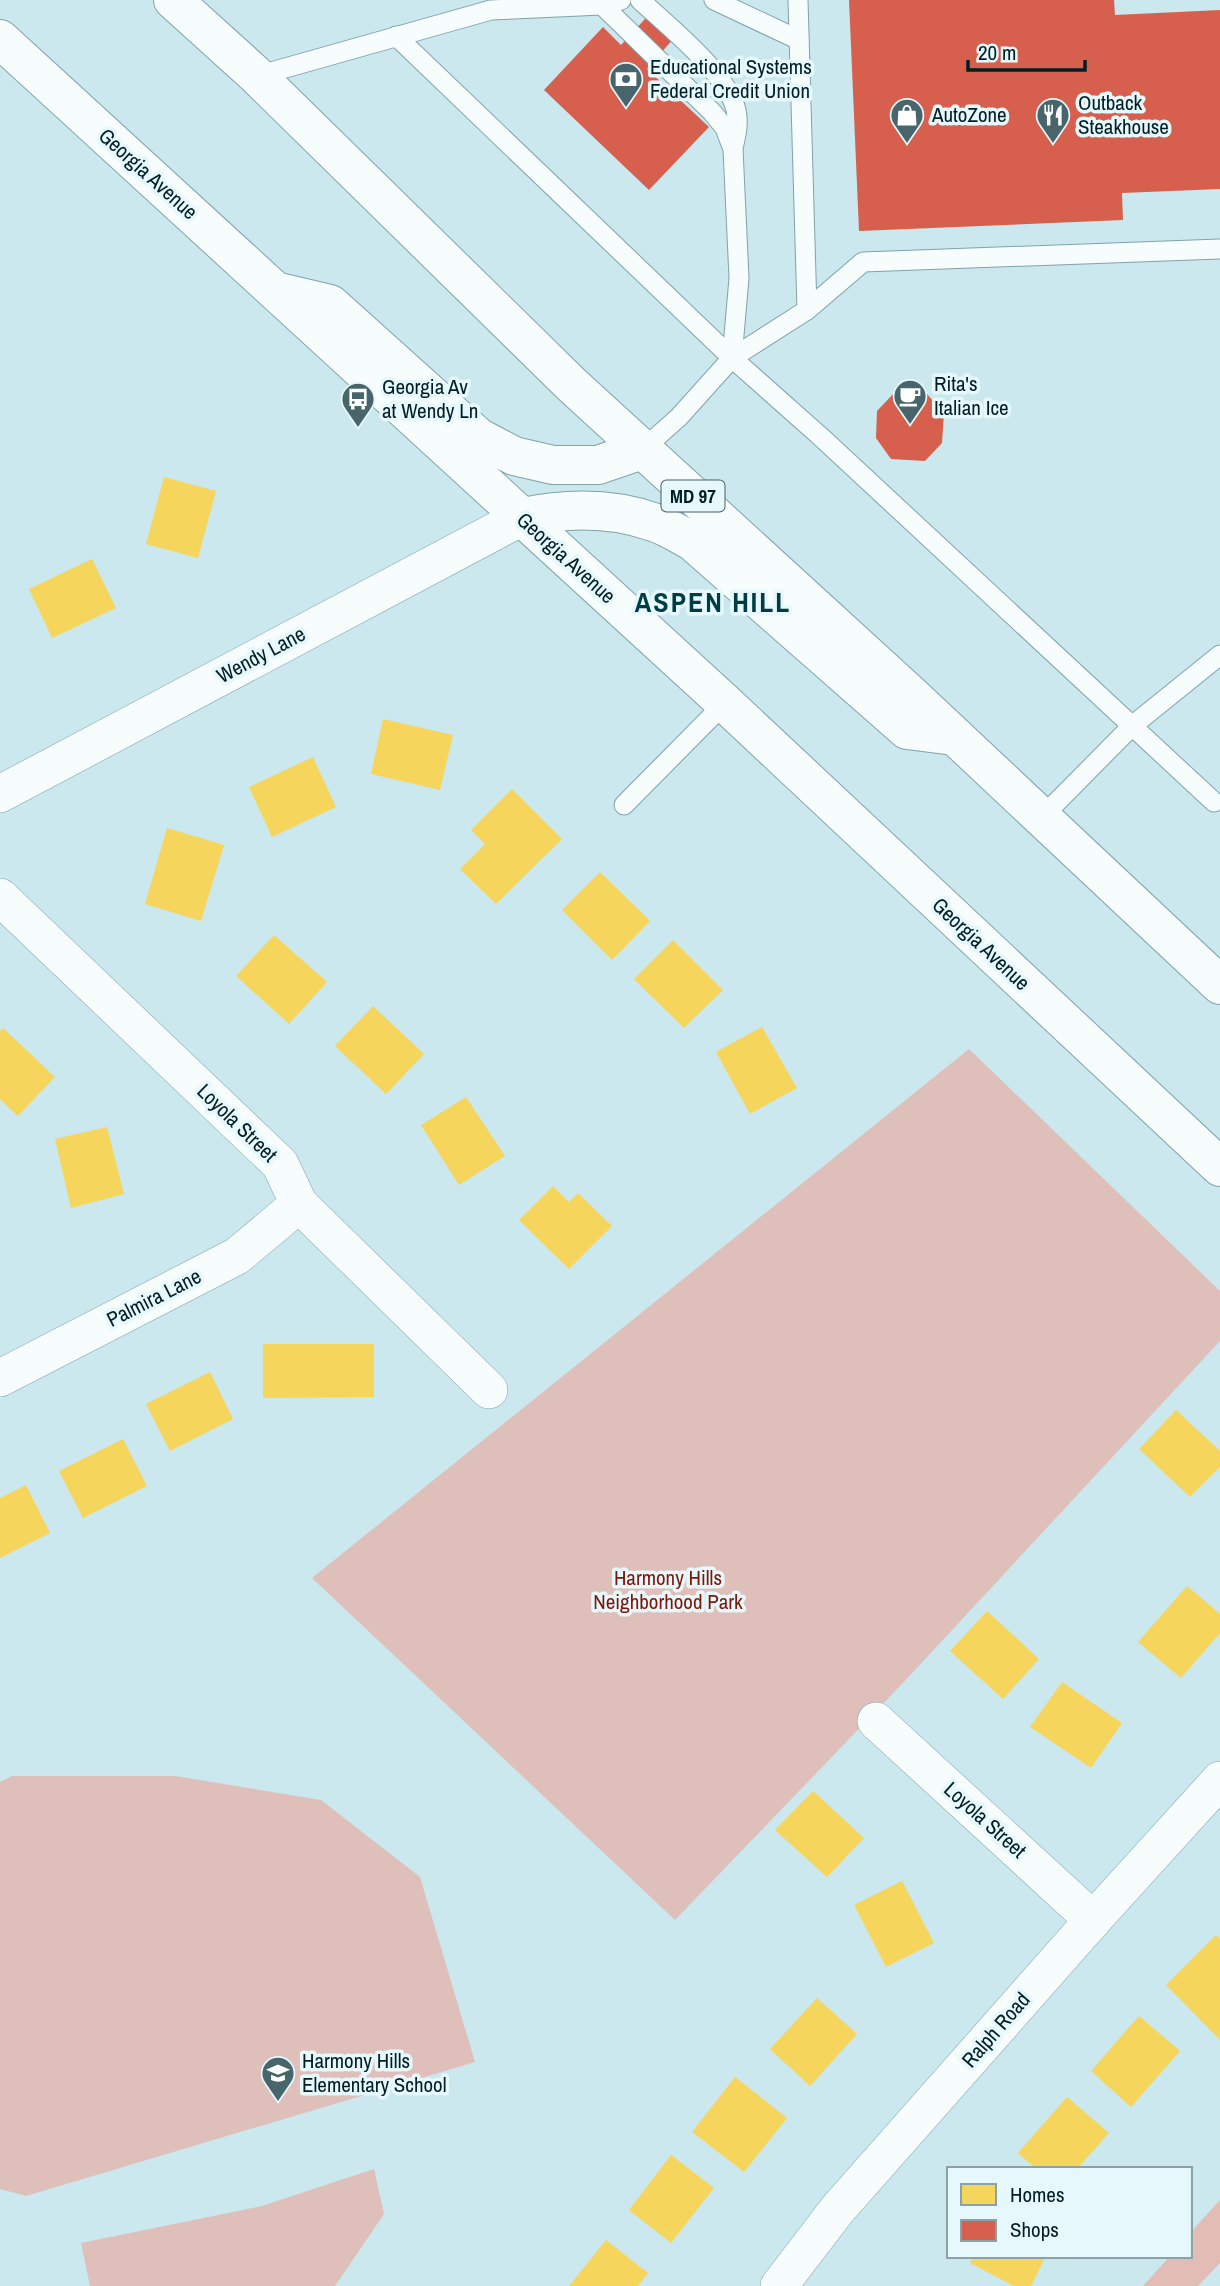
<svg xmlns="http://www.w3.org/2000/svg" width="1220" height="2286" font-family="'Archivo Narrow',sans-serif">
  <style>
    .green { fill: #dfbfb9 }
    .forest { fill: #e2bdb6 }
    .homes { fill: #f6d55c }
    .shops { fill: #d6604d }
    .lines { fill: none; stroke-linecap: round; stroke-linejoin: round }
    .lane-casing { stroke: #80a3a9; stroke-width: 21 }
    .street-casing { stroke: #80a3a9; stroke-width: 38 }
    .primary-casing { stroke: #80a3a9; stroke-width: 40 }
    .lane { stroke: #f7fcfc; stroke-width: 19 }
    .street { stroke: #f7fcfc; stroke-width: 37 }
    .primary { stroke: #f7fcfc; stroke-width: 38 }
    .labels { text-anchor: middle; stroke-width: 7; stroke-linejoin: round; paint-order: stroke }
    .shield { fill: #e6f8fb; stroke: #455f64; stroke-width: 2 }
    .shield-label { font-size: 19px; font-weight: bold; fill: #001e24 }
    .poi-label { font-size: 21px; fill: #001e24; stroke: #e6f8fb; text-anchor: start }
    .street-label { font-size: 21px; fill: #001e24; stroke: #e6f8fb }
    .park-label { font-size: 21px; fill: #7d1608; stroke: #e6f8fb }
    .district-label { font-size: 28px; font-weight: bold; letter-spacing: 2px; fill: #003c45; stroke: #e6f8fb }
  </style>
  <rect width="100%" height="100%" fill="#cae8ee"/>
  <g class="green">
    <polygon points="969,1049 1220,1291 1220,1341 902,1684 675,1920 312,1578"/>
    <polygon points="12,1776 175,1776 321,1800 420,1877 475,2062 26,2196 0,2189 0,1782"/>
    <polygon points="374,2169 384,2214 335,2286 90,2286 81,2243 262,2206"/>
  </g>
  <polygon class="forest" points="1220,2200 1220,2263 1198,2286 1143,2286 1170,2256 1190,2256 1190,2233"/>
  <g class="homes">
    <polygon points="164,477 216,491 198,558 146,544"/>
    <polygon points="92,559 116,608 52,638 29,589"/>
    <polygon points="383,719 453,735 440,790 371,774"/>
    <polygon points="313,757 336,807 272,837 249,787"/>
    <polygon points="512,789 562,839 496,904 460,869 485,844 471,830"/>
    <polygon points="167,828 224,845 201,921 145,904"/>
    <polygon points="600,872 650,921 612,960 562,910"/>
    <polygon points="274,935 327,982 289,1024 236,976"/>
    <polygon points="673,940 723,990 684,1028 634,979"/>
    <polygon points="373,1006 424,1054 386,1094 335,1046"/>
    <polygon points="762,1027 797,1088 750,1114 716,1052"/>
    <polygon points="3,1028 55,1077 18,1116 0,1099 0,1031"/>
    <polygon points="466,1097 505,1156 459,1185 421,1125"/>
    <polygon points="107,1127 124,1194 71,1208 55,1139"/>
    <polygon points="553,1186 569,1202 578,1193 612,1226 569,1269 519,1220"/>
    <polygon points="263,1344 374,1344 374,1397 263,1398"/>
    <polygon points="210,1372 233,1419 170,1451 146,1404"/>
    <polygon points="1176,1410 1220,1451 1220,1467 1190,1497 1139,1449"/>
    <polygon points="123,1439 147,1486 83,1518 59,1471"/>
    <polygon points="26,1485 50,1533 0,1558 0,1498"/>
    <polygon points="1187,1586 1220,1614 1220,1633 1181,1678 1138,1642"/>
    <polygon points="987,1611 1039,1659 1003,1699 950,1651"/>
    <polygon points="1062,1682 1122,1723 1091,1768 1030,1727"/>
    <polygon points="813,1791 864,1838 827,1877 775,1830"/>
    <polygon points="902,1881 934,1943 886,1967 854,1905"/>
    <polygon points="1216,1935 1220,1939 1220,2040 1166,1985"/>
    <polygon points="817,1998 857,2034 810,2086 770,2049"/>
    <polygon points="1139,2016 1180,2051 1131,2107 1091,2071"/>
    <polygon points="735,2077 787,2118 744,2172 692,2132"/>
    <polygon points="1067,2097 1109,2133 1077,2169 1036,2169 1018,2153"/>
    <polygon points="671,2155 714,2188 671,2243 629,2210"/>
    <polygon points="606,2240 648,2273 638,2286 569,2286"/>
    <polygon points="973,2256 1046,2256 1031,2286 1014,2286 970,2263"/>
  </g>
  <g class="shops">
    <polygon points="849,0 1114,0 1115,15 1220,10 1220,189 1122,193 1123,220 859,231"/>
    <polygon points="656,7 681,30 647,69 709,127 649,190 544,90 603,27 621,45"/>
    <polygon points="895,392 927,394 944,413 942,443 925,461 891,459 876,438 877,411"/>
  </g>
  <g class="lines">
    <defs>
      <g id="lane">
        <path d="M640,0C668,26 727,73 736,110C739,123 736,136 733,148"/>
        <polyline points="714,0 799,40"/>
        <polyline points="798,0 807,310"/>
        <polyline points="602,5 712,112 725,128 733,149 739,278 732,358"/>
        <polyline points="396,36 732,358 821,437 1214,802"/>
        <polyline points="257,76 491,10 602,5 621,0"/>
        <polyline points="642,450 679,417 732,358 807,310 863,262 1220,249"/>
        <polyline points="624,805 725,703"/>
        <polyline points="1041,818 1132,726 1220,655"/>
      </g>
      <g id="street">
        <polyline points="0,794 522,517"/>
        <polyline points="0,897 280,1164 299,1204 489,1390"/>
        <polyline points="0,1378 237,1256 299,1204"/>
        <polyline points="876,1721 1093,1920"/>
        <polyline points="779,2286 837,2210 1093,1920 1220,1780"/>
      </g>
      <g id="primary">
        <polyline points="173,0 257,76 572,385 909,693 1220,985"/>
        <polyline points="0,39 725,703 1220,1167"/>
        <polyline points="279,292 330,304 478,437 514,456 553,465 598,465 642,450"/>
        <path d="M522,517C566,508 611,507 653,522C667,526 680,535 693,542L907,730L954,736"/>
      </g>
    </defs>
    <use href="#lane" class="lane-casing"/>
    <use href="#street" class="street-casing"/>
    <use href="#primary" class="primary-casing"/>
    <use href="#lane" class="lane"/>
    <use href="#street" class="street"/>
    <use href="#primary" class="primary"/>
  </g>
  <defs>
    <symbol id="bank-pin" viewBox="-11 -11 22 30"><path d="M0 17L-7.5 6A9.5 9.5 0 1 1 7.5 6Z" fill="#47656b" stroke="#e6f8fb"/><path d="M-6-4H6V4H-6ZM0-2.3a2.3 2.3 0 1 0 0 4.6a2.3 2.3 0 1 0 0-4.6Z" fill="#fff"/></symbol>
    <symbol id="shop-pin" viewBox="-11 -11 22 30"><path d="M0 17L-7.5 6A9.5 9.5 0 1 1 7.5 6Z" fill="#47656b" stroke="#e6f8fb"/><path d="M-5-2.5h2.3a2.7 3.5 0 0 1 5.4 0H5L5.5 6h-11ZM-1.5-2.5h3a1.5 2.3 0 0 0-3 0Z" fill="#fff"/></symbol>
    <symbol id="restaurant-pin" viewBox="-11 -11 22 30"><path d="M0 17L-7.5 6A9.5 9.5 0 1 1 7.5 6Z" fill="#47656b" stroke="#e6f8fb"/><path d="M-5-6h1v4h1v-4h1v4h1v-4h1v5L-1.5 .5V6h-2V.5L-5-1ZM5-6V6H3V1.5H1.5Q1.5-4 5-6Z" fill="#fff"/></symbol>
    <symbol id="cafe-pin" viewBox="-11 -11 22 30"><path d="M0 17L-7.5 6A9.5 9.5 0 1 1 7.5 6Z" fill="#47656b" stroke="#e6f8fb"/><path d="M-5.5-4.5H6V0H3Q3 3.5 0 3.5H-2.5Q-5.5 3.5-5.5 0ZM3-3.2v2h1.7v-2ZM-6 4.5H4V6H-6Z" fill="#fff"/></symbol>
    <symbol id="bus-pin" viewBox="-11 -11 22 30"><path d="M0 17L-7.5 6A9.5 9.5 0 1 1 7.5 6Z" fill="#47656b" stroke="#e6f8fb"/><path d="M-5-6H5V4H4V6H2V4H-2V6H-4V4H-5ZM-3.5-4V0h7V-4ZM-3.5 1.2v1.5H-2V1.2ZM2 1.2v1.5H3.5V1.2Z" fill="#fff"/></symbol>
    <symbol id="school-pin" viewBox="-11 -11 22 30"><path d="M0 17L-7.5 6A9.5 9.5 0 1 1 7.5 6Z" fill="#47656b" stroke="#e6f8fb"/><path d="M0-5L7-2L0 1L-7-2ZM-4 1L0 2.5L4 1V4Q0 6-4 4Z" fill="#fff"/></symbol>
  </defs>
  <g fill-rule="evenodd">
    <use href="#bank-pin" x="607" y="60" width="38" height="52"/>
    <use href="#shop-pin" x="888" y="96" width="38" height="52"/>
    <use href="#restaurant-pin" x="1034" y="96" width="38" height="52"/>
    <use href="#cafe-pin" x="891" y="377" width="38" height="52"/>
    <use href="#bus-pin" x="339" y="380" width="38" height="52"/>
    <use href="#school-pin" x="259" y="2054" width="38" height="52"/>
  </g>
  <g class="labels">
    <rect class="shield" x="661.5" y="480.5" width="63" height="31" rx="5"/>
    <g class="shield-label">
      <text x="693" y="503">MD 97</text>
    </g>
    <g class="poi-label">
      <text x="650" y="74">Educational Systems<tspan x="650" dy="24">Federal Credit Union</tspan></text>
      <text x="1078" y="110">Outback<tspan x="1078" dy="24">Steakhouse</tspan></text>
      <text x="932" y="122">AutoZone</text>
      <text x="934" y="391">Rita's<tspan x="934" dy="24">Italian Ice</tspan></text>
      <text x="382" y="394">Georgia Av<tspan x="382" dy="24">at Wendy Ln</tspan></text>
      <text x="302" y="2068">Harmony Hills<tspan x="302" dy="24">Elementary School</tspan></text>
    </g>
    <g class="street-label">
      <text transform="translate(148 174) rotate(42)" y="7">Georgia Avenue</text>
      <text transform="translate(566 558) rotate(42)" y="7">Georgia Avenue</text>
      <text transform="translate(261 655) rotate(-28)" y="7">Wendy Lane</text>
      <text transform="translate(981 944) rotate(43)" y="7">Georgia Avenue</text>
      <text transform="translate(237 1123) rotate(44)" y="7">Loyola Street</text>
      <text transform="translate(154 1298) rotate(-27)" y="7">Palmira Lane</text>
      <text transform="translate(985 1820) rotate(42)" y="7">Loyola Street</text>
      <text transform="translate(996 2030) rotate(-49)" y="7">Ralph Road</text>
    </g>
    <g class="park-label">
      <text x="668" y="1585">Harmony Hills<tspan x="668" dy="24">Neighborhood Park</tspan></text>
    </g>
    <g class="district-label">
      <text x="713" y="612">ASPEN HILL</text>
    </g>
  </g>
  <rect x="947" y="2167" width="245" height="91" fill="#e6f8fb" stroke="#8aa1a5" stroke-width="2"/>
  <rect x="961" y="2184" width="35" height="21" fill="#f6d55c" stroke="#8aa1a5" stroke-width="2"/>
  <text x="1010" y="2202" font-size="21" fill="#001e24">Homes</text>
  <rect x="961" y="2220" width="35" height="21" fill="#d6604d" stroke="#8aa1a5" stroke-width="2"/>
  <text x="1010" y="2237" font-size="21" fill="#001e24">Shops</text>
  <path d="M968 60v10h117v-10" fill="none" stroke="#001e24" stroke-width="3.5"/>
  <text x="978" y="60" font-size="21" fill="#001e24" stroke="#e6f8fb" stroke-width="5" paint-order="stroke">20 m</text>
</svg>
